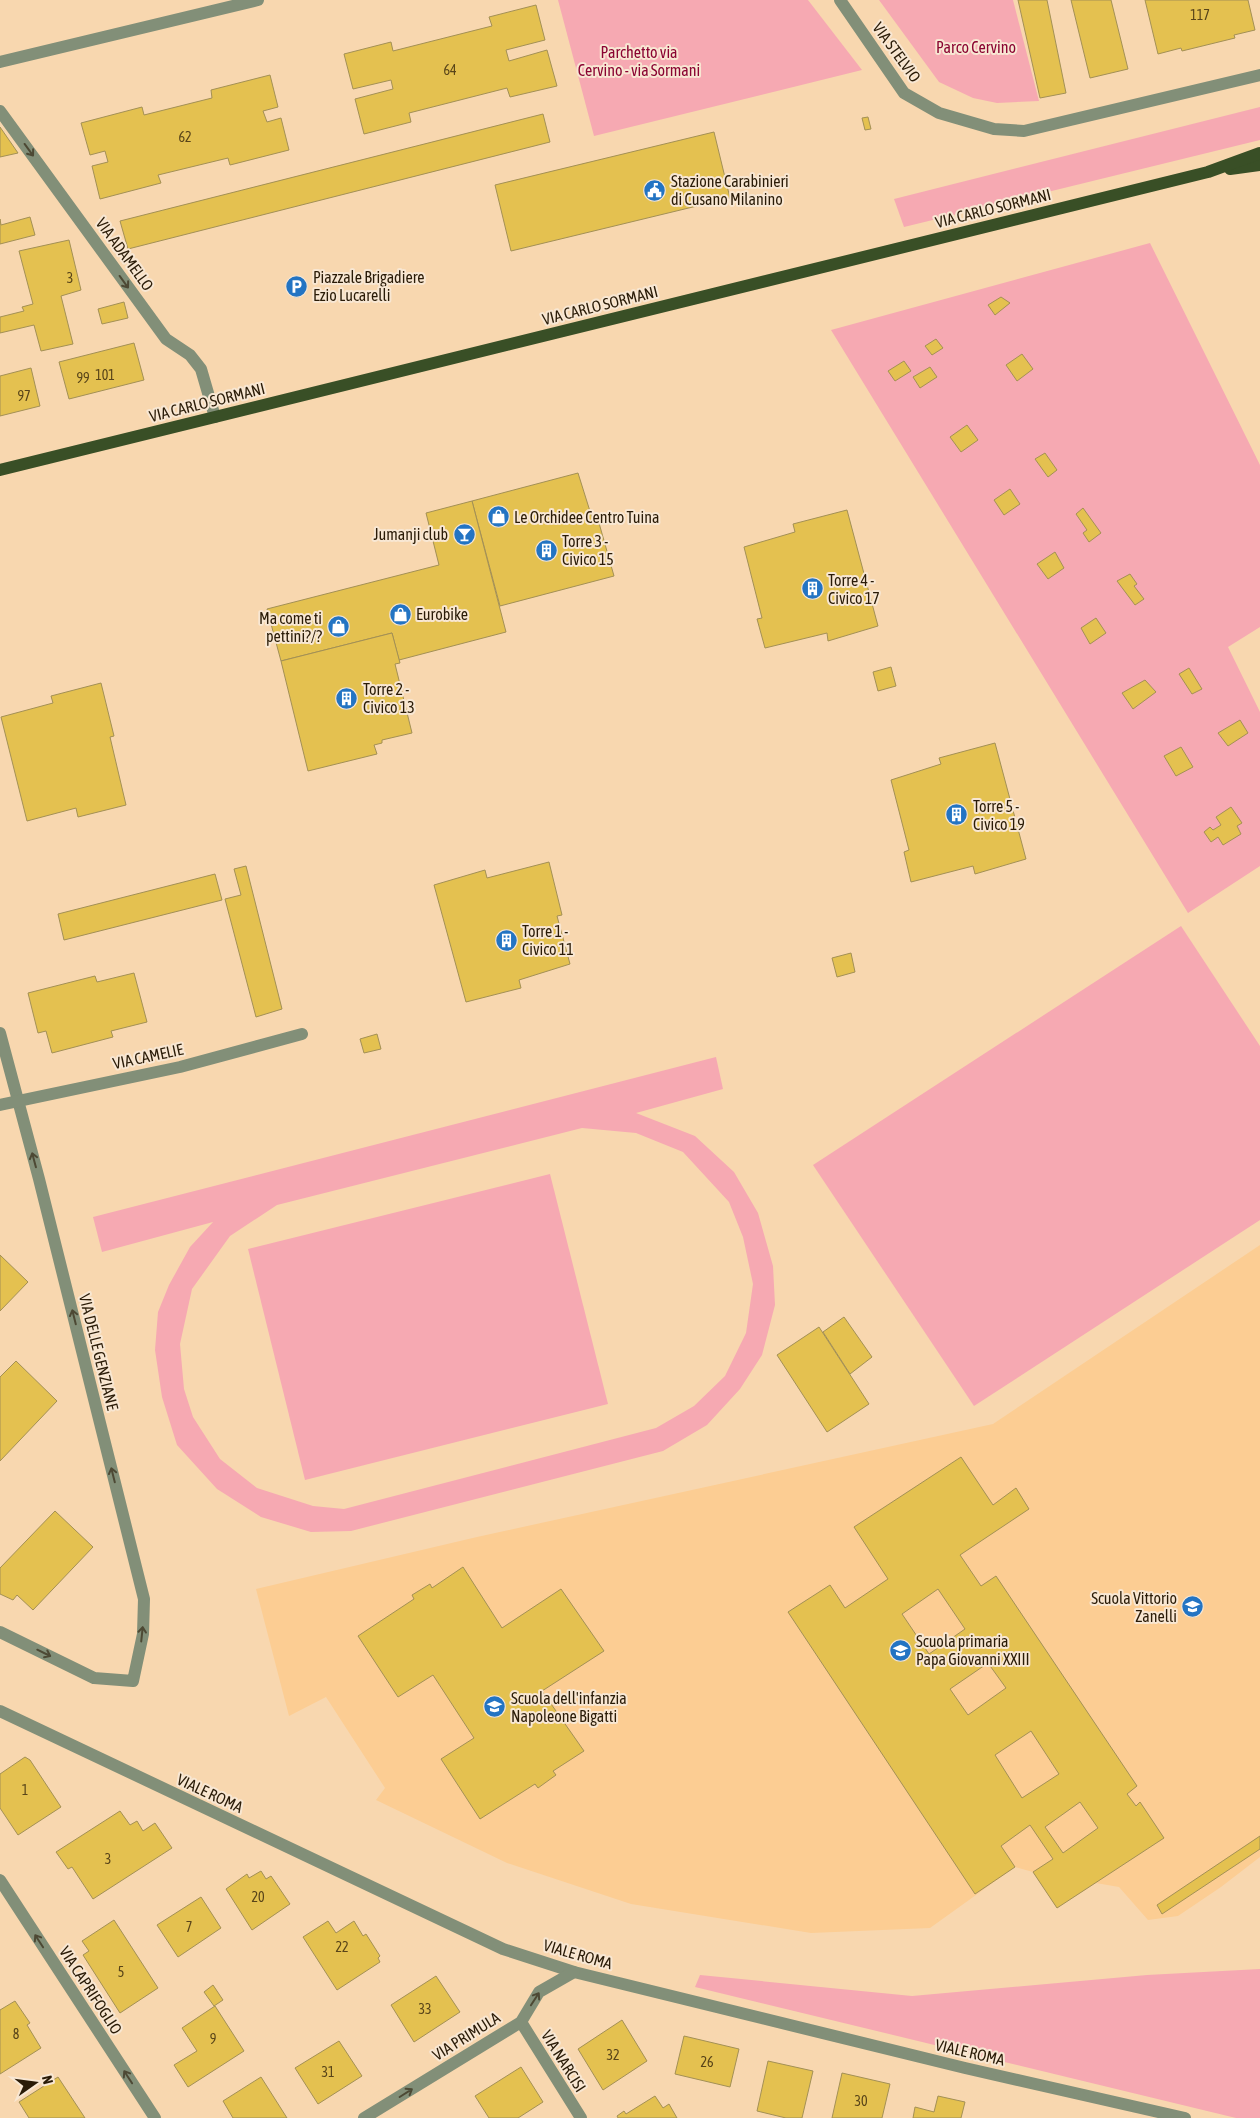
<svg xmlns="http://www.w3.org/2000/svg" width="1260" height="2118" font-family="'Asap Condensed',sans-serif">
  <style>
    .built { fill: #fccd93 }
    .green { fill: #f6a9b2; fill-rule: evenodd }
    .building { fill: #e4c150; stroke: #a39055; fill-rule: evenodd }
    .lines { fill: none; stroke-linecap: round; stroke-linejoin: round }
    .minor { stroke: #828f78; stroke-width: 12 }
    .major { stroke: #394f26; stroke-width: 12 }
    .oneway { stroke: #4d4934 }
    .labels { text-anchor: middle; stroke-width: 4; stroke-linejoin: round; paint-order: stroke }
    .number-label { font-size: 14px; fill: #584419 }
    .park-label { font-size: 16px; fill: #8a0432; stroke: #f8e7d3 }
    .street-label { font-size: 16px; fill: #2a1b07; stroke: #f8e7d3 }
    .poi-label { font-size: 16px; fill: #2a1b07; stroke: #f8e7d3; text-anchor: start }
  </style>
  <rect width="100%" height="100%" fill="#f8d7af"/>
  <polygon class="built" points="1260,1245 1260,1857 1221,1887 1178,1916 1148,1920 1119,1887 1096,1883 1057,1908 1033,1872 1015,1867 930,1928 811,1933 631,1904 507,1863 376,1800 385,1788 326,1697 289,1716 256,1589 477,1537 993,1424"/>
  <g class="green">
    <polygon points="558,0 808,0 862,70 594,136"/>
    <polygon points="879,0 1013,0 1039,101 997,103 973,98 939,82"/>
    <polygon points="1260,107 1260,140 904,227 894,199"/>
    <polygon points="1150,243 1260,465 1260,627 1228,647 1260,712 1260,866 1188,913 831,330"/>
    <polygon points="1181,926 1260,1046 1260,1220 974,1406 813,1165"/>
    <path d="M716,1057L723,1089L636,1113L695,1136L734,1172L758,1213L773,1266L775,1305L762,1355L740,1389L707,1425L663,1451L351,1531L311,1532L261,1517L217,1489L177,1445L162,1397L155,1350L158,1312L169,1285L190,1247L213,1222L102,1252L93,1217ZM582,1128L636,1133L683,1152L729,1202L743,1237L753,1284L746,1333L725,1376L694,1406L656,1428L344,1509L313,1506L257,1488L220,1459L193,1417L184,1389L180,1344L192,1289L230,1236L277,1205Z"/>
    <polygon points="550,1174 608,1404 305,1480 248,1249"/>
    <polygon points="1260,1969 1260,2118 1236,2118 695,1987 700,1975 912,1996 1147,1975"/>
  </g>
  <g class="building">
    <polygon points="1018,0 1047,0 1066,93 1040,98"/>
    <polygon points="1071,0 1111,0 1128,69 1090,78"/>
    <polygon points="1145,0 1248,0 1255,30 1234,35 1235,38 1182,51 1181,48 1158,54"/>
    <polygon points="536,5 545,40 506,50 509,61 547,50 557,86 510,97 507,88 409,113 411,122 364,134 355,99 393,89 391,80 353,89 344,54 391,42 393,51 492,26 489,17"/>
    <polygon points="270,75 278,107 263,111 267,122 281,118 289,150 230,165 228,158 158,175 161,183 100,199 92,166 108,162 105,151 90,155 81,123 142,107 144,115 212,98 211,90"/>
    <polygon points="543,114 550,142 128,249 120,221"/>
    <polygon points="868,117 871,129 865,130 862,118"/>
    <polygon points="0,127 18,153 0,157"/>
    <polygon points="714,132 730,198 511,251 495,185"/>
    <polygon points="30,217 35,235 0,244 0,219 1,225"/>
    <polygon points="69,240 81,290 61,296 73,344 41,351 34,325 0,333 0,317 24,311 22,307 33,304 19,251"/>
    <polygon points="1001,297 1010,303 995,315 988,305"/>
    <polygon points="124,302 128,318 102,324 98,309"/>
    <polygon points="936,339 943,348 932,355 925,346"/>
    <polygon points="134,343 144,380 69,399 59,362"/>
    <polygon points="1022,354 1033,369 1017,381 1006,365"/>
    <polygon points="904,361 911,371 895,381 888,371"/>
    <polygon points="930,367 937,377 920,388 913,377"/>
    <polygon points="31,368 40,406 0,416 0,376"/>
    <polygon points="967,425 978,440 961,452 950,437"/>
    <polygon points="1045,453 1057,470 1048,477 1035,459"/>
    <polygon points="578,473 594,524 599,523 614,576 500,606 472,501"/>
    <polygon points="1010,489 1020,504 1004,515 994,500"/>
    <polygon points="472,501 506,632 399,660 392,633 281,661 267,609 439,565 426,513"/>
    <polygon points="1083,508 1101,533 1089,542 1083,533 1087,530 1076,514"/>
    <polygon points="847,510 878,626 828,641 827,633 765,648 757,619 762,618 744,547 795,532 793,524"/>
    <polygon points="1055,552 1064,568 1048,579 1037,564"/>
    <polygon points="1130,574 1137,584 1134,586 1144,599 1135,605 1117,581"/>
    <polygon points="1096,618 1106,633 1090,644 1081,628"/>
    <polygon points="392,633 400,663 395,664 412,733 382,740 382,743 374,745 377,754 308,771 281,661"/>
    <polygon points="891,667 896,686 878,691 873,672"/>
    <polygon points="1189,668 1202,689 1192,694 1179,674"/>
    <polygon points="1145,680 1156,692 1133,709 1122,693"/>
    <polygon points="101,683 114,736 110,737 126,805 78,817 76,808 27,821 1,717 53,703 51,696"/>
    <polygon points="1240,720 1248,733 1228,746 1218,733"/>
    <polygon points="995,743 1026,859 975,874 973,866 911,882 904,852 909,850 891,780 941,764 939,758"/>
    <polygon points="1181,747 1193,767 1176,776 1164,756"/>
    <polygon points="1231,807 1242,823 1237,826 1241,834 1223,845 1218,837 1211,842 1204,832 1210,827 1213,830 1221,825 1216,817"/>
    <polygon points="549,862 562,915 557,916 570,964 519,980 521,988 466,1002 434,885 485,870 487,878"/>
    <polygon points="246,866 282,1009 256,1017 225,899 241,895 234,869"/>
    <polygon points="215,874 222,900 64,940 58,914"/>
    <polygon points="851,953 855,972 837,977 832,958"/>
    <polygon points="134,973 147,1022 111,1031 113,1037 52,1053 46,1031 38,1033 28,993 95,976 97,982"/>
    <polygon points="377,1034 381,1049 364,1053 360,1039"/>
    <polygon points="0,1255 28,1282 0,1311"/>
    <polygon points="844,1317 872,1357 850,1374 823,1332"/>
    <polygon points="819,1327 869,1404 827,1432 777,1355"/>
    <polygon points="16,1361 57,1401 0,1461 0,1377"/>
    <path d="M961,1457L993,1505L1016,1488L1029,1509L960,1555L981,1586L996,1576L1137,1786L1127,1794L1136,1806L1140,1802L1164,1838L1057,1908L1033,1872L1053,1859L1030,1825L1001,1846L1015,1867L975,1894L788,1612L830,1585L845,1608L888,1579L854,1527ZM938,1589L965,1629L929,1654L902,1614ZM988,1663L1006,1688L968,1715L950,1689ZM1031,1731L1059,1774L1022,1798L995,1755ZM1080,1802L1098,1828L1063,1853L1045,1827Z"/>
    <polygon points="55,1511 93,1547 33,1610 17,1595 13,1600 0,1594 0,1568"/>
    <polygon points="463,1567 502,1628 561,1589 604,1651 542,1691 584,1751 553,1771 556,1775 538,1788 535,1784 480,1819 441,1759 474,1738 433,1675 398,1697 358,1636 414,1599 412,1595 430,1584 432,1588"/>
    <polygon points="25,1757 30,1760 61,1807 18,1835 0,1808 0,1774"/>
    <polygon points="120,1811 130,1825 137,1821 143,1831 155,1823 172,1848 93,1899 72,1867 68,1869 56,1852"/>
    <polygon points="1260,1836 1260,1849 1162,1914 1157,1905"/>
    <polygon points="261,1871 266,1879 271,1876 290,1904 252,1930 226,1889 247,1874 249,1878"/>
    <polygon points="201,1897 221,1928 178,1957 157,1925"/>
    <polygon points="114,1920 158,1988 120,2013 83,1955 89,1951 82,1941"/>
    <polygon points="328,1921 336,1933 354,1921 363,1936 366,1934 380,1956 378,1958 380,1962 337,1990 303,1937"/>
    <polygon points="436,1976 460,2012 414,2042 391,2005"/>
    <polygon points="213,1985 223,2000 214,2006 204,1992"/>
    <polygon points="15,2001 30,2023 27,2025 41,2048 0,2074 0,2010"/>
    <polygon points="215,2006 244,2051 188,2087 174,2065 197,2051 182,2028"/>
    <polygon points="622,2020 647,2061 603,2090 578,2049"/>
    <polygon points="684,2036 739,2049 730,2087 675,2074"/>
    <polygon points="339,2041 362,2076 318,2104 295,2068"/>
    <polygon points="768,2061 813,2071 802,2118 786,2118 757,2111"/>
    <polygon points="521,2067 543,2102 518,2118 489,2118 475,2096"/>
    <polygon points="842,2073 890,2084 882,2118 832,2118"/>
    <polygon points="58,2077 85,2118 29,2118 19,2102"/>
    <polygon points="261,2077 287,2118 233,2118 223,2101"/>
    <polygon points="655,2096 663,2108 669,2104 677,2118 618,2118 617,2116 624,2111 626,2114"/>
    <polygon points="938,2096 965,2102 961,2118 913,2118 915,2107 934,2112"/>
  </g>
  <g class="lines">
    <g class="minor">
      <polyline points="840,0 904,93 939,113 994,129 1024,131 1260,75"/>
      <polyline points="0,62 258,0"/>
      <polyline points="0,111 166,339 190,355 201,369 215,417"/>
      <polyline points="0,1033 39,1179 144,1599 143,1634 133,1681 94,1678 0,1632"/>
      <polyline points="0,1105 180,1067 302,1034"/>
      <polyline points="0,1711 503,1949 574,1972 965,2068 1185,2118"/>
      <polyline points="0,1880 155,2118"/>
      <polyline points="521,2022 581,2118"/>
      <polyline points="364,2118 521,2022 539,1992 574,1972"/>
    </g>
    <g class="major">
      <polyline points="1230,169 1260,165"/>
      <polyline points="0,470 1208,172 1260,153"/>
    </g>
  </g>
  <defs><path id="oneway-shaft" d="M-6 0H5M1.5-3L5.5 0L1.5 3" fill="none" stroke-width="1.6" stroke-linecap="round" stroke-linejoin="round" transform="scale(1.25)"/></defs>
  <g class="oneway">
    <use href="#oneway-shaft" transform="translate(29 150) rotate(54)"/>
    <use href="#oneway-shaft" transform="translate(124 282) rotate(54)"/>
    <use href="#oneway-shaft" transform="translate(34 1160) rotate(-105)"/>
    <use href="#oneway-shaft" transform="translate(74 1317) rotate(-104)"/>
    <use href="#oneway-shaft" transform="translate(113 1475) rotate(-104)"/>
    <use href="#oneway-shaft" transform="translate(142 1634) rotate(-84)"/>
    <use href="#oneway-shaft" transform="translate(44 1653) rotate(26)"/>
    <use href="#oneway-shaft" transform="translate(39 1941) rotate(-123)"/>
    <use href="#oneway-shaft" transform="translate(535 1999) rotate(-57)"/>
    <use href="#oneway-shaft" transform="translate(128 2077) rotate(-123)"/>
    <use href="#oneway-shaft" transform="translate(406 2093) rotate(-32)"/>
  </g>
  <defs>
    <symbol id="civic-disc" viewBox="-11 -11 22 22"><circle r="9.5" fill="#2374c3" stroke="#f8e7d3"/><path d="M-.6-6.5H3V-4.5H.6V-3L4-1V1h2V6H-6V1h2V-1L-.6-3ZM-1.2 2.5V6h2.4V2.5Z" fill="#fff"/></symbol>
    <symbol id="parking-disc" viewBox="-11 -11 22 22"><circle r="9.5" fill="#2374c3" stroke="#f8e7d3"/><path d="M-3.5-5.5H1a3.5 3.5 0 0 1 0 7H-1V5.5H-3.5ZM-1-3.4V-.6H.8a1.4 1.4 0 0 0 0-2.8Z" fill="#fff"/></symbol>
    <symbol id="shop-disc" viewBox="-11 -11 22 22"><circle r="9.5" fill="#2374c3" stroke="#f8e7d3"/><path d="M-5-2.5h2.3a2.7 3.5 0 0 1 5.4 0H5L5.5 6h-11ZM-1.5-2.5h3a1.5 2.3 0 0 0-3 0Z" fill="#fff"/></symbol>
    <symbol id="bar-disc" viewBox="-11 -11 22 22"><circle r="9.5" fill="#2374c3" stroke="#f8e7d3"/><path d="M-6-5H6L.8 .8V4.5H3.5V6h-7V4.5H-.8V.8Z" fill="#fff"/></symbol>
    <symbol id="building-disc" viewBox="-11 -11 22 22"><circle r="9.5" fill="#2374c3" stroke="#f8e7d3"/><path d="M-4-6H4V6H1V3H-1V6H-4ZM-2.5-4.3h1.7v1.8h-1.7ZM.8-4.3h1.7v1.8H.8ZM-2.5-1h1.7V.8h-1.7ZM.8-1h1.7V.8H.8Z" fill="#fff"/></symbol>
    <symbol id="school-disc" viewBox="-11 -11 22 22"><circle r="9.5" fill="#2374c3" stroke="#f8e7d3"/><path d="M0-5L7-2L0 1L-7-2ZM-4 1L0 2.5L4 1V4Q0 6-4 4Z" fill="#fff"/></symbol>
  </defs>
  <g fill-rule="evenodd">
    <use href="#civic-disc" x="642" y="178" width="25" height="25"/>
    <use href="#parking-disc" x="284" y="274" width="25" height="25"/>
    <use href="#shop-disc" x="486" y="504" width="25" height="25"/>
    <use href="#bar-disc" x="452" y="522" width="25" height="25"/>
    <use href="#building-disc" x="534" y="538" width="25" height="25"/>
    <use href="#building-disc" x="800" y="576" width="25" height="25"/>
    <use href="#shop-disc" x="388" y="602" width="25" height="25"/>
    <use href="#shop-disc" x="326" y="614" width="25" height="25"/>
    <use href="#building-disc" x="334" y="686" width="25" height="25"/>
    <use href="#building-disc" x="944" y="802" width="25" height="25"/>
    <use href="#building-disc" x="494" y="928" width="25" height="25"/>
    <use href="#school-disc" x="1180" y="1594" width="25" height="25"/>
    <use href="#school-disc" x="888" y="1638" width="25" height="25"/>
    <use href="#school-disc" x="482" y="1694" width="25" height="25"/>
  </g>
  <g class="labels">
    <g class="number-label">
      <text x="1200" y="20">117</text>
      <text x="450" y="75">64</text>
      <text x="185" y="142">62</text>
      <text x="70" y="283">3</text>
      <text x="105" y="380">101</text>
      <text x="83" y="383">99</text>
      <text x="24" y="401">97</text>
      <text x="25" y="1795">1</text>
      <text x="108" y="1864">3</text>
      <text x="258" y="1902">20</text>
      <text x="189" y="1932">7</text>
      <text x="342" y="1952">22</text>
      <text x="121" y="1977">5</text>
      <text x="425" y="2014">33</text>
      <text x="16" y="2039">8</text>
      <text x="213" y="2044">9</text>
      <text x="613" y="2060">32</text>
      <text x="707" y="2067">26</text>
      <text x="328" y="2077">31</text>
      <text x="861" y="2106">30</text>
    </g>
    <g class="park-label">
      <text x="976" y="53">Parco Cervino</text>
      <text x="639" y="58">Parchetto via<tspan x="639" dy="18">Cervino - via Sormani</tspan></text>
    </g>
    <g class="street-label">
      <text transform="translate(897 52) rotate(54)" y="6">VIA STELVIO</text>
      <text transform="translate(993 208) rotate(-14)" y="6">VIA CARLO SORMANI</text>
      <text transform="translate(125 254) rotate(54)" y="6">VIA ADAMELLO</text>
      <text transform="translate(600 305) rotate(-14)" y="6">VIA CARLO SORMANI</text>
      <text transform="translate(207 402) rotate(-14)" y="6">VIA CARLO SORMANI</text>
      <text transform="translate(148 1056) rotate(-12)" y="6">VIA CAMELIE</text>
      <text transform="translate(99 1352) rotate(76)" y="6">VIA DELLE GENZIANE</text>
      <text transform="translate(210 1793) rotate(25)" y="6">VIALE ROMA</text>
      <text transform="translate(578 1954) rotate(16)" y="6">VIALE ROMA</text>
      <text transform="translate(91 1990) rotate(57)" y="6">VIA CAPRIFOGLIO</text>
      <text transform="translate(466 2036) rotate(-32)" y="6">VIA PRIMULA</text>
      <text transform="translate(970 2052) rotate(13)" y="6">VIALE ROMA</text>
      <text transform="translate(564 2061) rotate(58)" y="6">VIA NARCISI</text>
    </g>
    <g class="poi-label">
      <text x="671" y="187">Stazione Carabinieri<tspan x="671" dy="18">di Cusano Milanino</tspan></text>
      <text x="313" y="283">Piazzale Brigadiere<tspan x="313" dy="18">Ezio Lucarelli</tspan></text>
      <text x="514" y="523">Le Orchidee Centro Tuina</text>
      <text x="448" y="540" text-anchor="end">Jumanji club</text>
      <text x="562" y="547">Torre 3 -<tspan x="562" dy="18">Civico 15</tspan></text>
      <text x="828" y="586">Torre 4 -<tspan x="828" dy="18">Civico 17</tspan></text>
      <text x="416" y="620">Eurobike</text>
      <text x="322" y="624" text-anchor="end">Ma come ti<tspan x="322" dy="18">pettini?/?</tspan></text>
      <text x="363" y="695">Torre 2 -<tspan x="363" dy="18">Civico 13</tspan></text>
      <text x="973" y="812">Torre 5 -<tspan x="973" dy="18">Civico 19</tspan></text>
      <text x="522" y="937">Torre 1 -<tspan x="522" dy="18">Civico 11</tspan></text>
      <text x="1177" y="1604" text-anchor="end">Scuola Vittorio<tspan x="1177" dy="18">Zanelli</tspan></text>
      <text x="916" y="1647">Scuola primaria<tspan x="916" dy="18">Papa Giovanni XXIII</tspan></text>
      <text x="511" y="1704">Scuola dell'infanzia<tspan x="511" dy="18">Napoleone Bigatti</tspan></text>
    </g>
  </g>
  <g transform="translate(35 2083) rotate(76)" stroke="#f8e7d3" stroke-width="4" paint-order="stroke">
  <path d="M0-4L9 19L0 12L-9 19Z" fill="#2a1b07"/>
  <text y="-8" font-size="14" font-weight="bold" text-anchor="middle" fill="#2a1b07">N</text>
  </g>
</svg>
